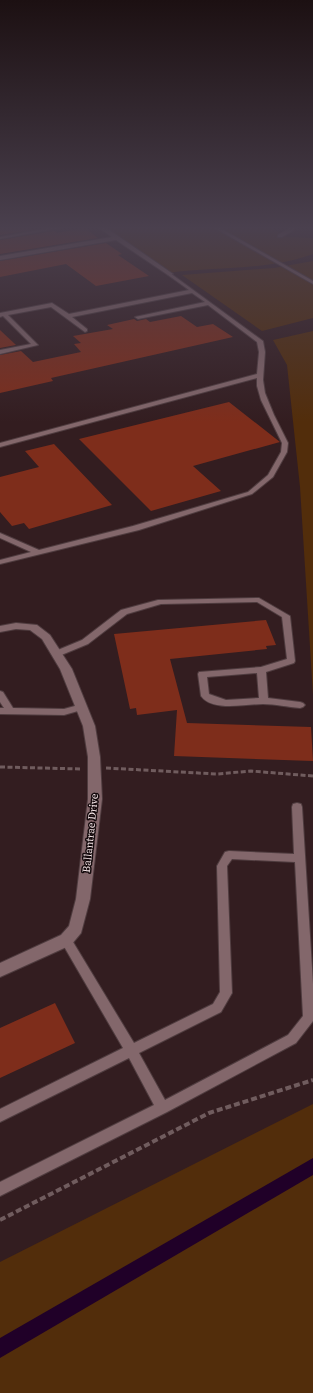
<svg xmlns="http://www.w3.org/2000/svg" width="313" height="1393" font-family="'Source Serif 4',serif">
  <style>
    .green { fill: #522d0b }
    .water { fill: #200028 }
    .building { fill: #7e2d1b }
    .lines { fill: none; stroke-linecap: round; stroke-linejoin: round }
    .service-casing { stroke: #4f3c3f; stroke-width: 2 }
    .minor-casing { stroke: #4f3c3f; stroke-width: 2 }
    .path-far1 { stroke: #705c5e; stroke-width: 3; stroke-dasharray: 5 2.5; stroke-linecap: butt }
    .path { stroke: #705c5e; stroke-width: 4; stroke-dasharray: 6 3; stroke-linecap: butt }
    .service { fill: #83676b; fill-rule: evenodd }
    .minor { fill: #83676b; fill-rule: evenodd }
    .labels { text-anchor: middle; stroke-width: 3; stroke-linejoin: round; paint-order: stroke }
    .street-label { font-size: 11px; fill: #f6e6e8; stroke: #140a0c }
  </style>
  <rect width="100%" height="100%" fill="#331d20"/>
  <g class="green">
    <path d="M101,227H269L287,237L313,238V254C267,271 216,266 168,273Z"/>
    <polygon points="313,261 313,318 262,331 182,275 274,268"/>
    <polygon points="313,331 313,695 300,487 287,365 273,340"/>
    <polygon points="313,1104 313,1393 0,1393 0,1262"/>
  </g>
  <polygon class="water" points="313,1158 313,1175 0,1358 0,1338"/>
  <g class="building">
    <polygon points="0,227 27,227 31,230 0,235"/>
    <polygon points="85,228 98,238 0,254 0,240 54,231 57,233"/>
    <polygon points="106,243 122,254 118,255 149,276 96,286 66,264 0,277 0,261"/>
    <polygon points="181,316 197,327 213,324 233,337 51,378 53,381 0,393 0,355 21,351 33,362 81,352 74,344 81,343 73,336 113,329 107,325 134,319 137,321 146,319 150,322"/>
    <polygon points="0,330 16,345 0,348"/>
    <polygon points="229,402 280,442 193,466 221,491 151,511 79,439"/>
    <polygon points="54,444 112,505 29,529 24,523 12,526 0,512 0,477 39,467 25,451"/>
    <polygon points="266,620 276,645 266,646 267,649 170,659 187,723 311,727 313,761 174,756 177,710 137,715 136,708 130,709 114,634"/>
    <polygon points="55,1003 75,1043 0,1078 0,1028"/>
  </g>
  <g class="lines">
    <defs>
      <g id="service">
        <polygon points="56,227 66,227 0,239 0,237"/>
        <polygon points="213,227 218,227 313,281 313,284"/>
        <polygon points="170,273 263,341 265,352 263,380 265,393 274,415 288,443 287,452 273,477 252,494 139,530 0,564 0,560 31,552 0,538 0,533 39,550 133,526 248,492 268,475 281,452 282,443 261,400 257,386 257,378 0,447 0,443 257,374 259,352 257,342 208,305 138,319 135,317 205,302 192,293 72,317 87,329 87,331 85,332 51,307 8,315 38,345 0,354 0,350 31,344 3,316 0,317 0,313 52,303 69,314 189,290 168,275 168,274"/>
        <path d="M259,598L290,616L295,661L294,663L266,672L268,698L300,702L303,703L305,705L303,707L300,708C288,707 275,704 263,704C246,704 212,712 201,696L198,674L199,672L261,667L287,659L282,617L257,602L161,604L127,614L88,644L59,656H53L52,654L53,652L82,640L121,610L158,600ZM257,673L259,698L226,700L209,694L207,677Z"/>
        <polygon points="0,691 3,692 13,708 64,709 82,704 87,707 85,709 64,715 0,714 0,708 4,708 0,702"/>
        <path d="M297,803L301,804L302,807L313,984V1021L296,1043L167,1112L0,1196V1182L154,1105L129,1058L0,1122V1109L123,1048L62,943L60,940L62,937L66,935L70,937L134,1043L213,1004L220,992L217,866L225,852L229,851L294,854L292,807L293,804ZM232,859L295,862L303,1016L288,1035L165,1100L139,1053L221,1012L232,993L227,866Z"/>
      </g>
      <g id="minor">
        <polygon points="98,227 105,227 173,274 168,275 116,240 0,260 0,256 112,237"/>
        <polygon points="288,227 294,227 294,230 282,237 278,237 278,235 288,229"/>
        <polygon points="16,623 37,625 50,635 72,669 95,726 100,757 102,799 90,899 81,933 71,945 0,977 0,963 61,935 69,926 76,899 88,799 88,757 83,726 60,669 42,639 30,630 16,629 0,632 0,626"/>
      </g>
    </defs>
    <use href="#service" class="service-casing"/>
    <use href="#minor" class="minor-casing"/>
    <g class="path-far1">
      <polyline points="0,767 81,769"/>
      <polyline points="106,768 217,774 251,771 313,776"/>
    </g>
    <polyline class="path" points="0,1220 209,1113 313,1080"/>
    <use href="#service" class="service"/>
    <use href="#minor" class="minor"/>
  </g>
  <linearGradient id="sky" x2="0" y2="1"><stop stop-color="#1c1012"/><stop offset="0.54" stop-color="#4a404e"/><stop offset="1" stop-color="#4a404e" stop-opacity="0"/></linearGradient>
  <rect width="313" height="422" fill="url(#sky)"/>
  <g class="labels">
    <g class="street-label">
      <text transform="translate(90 833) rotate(-84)" y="4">Ballantrae Drive</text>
    </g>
  </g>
</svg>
